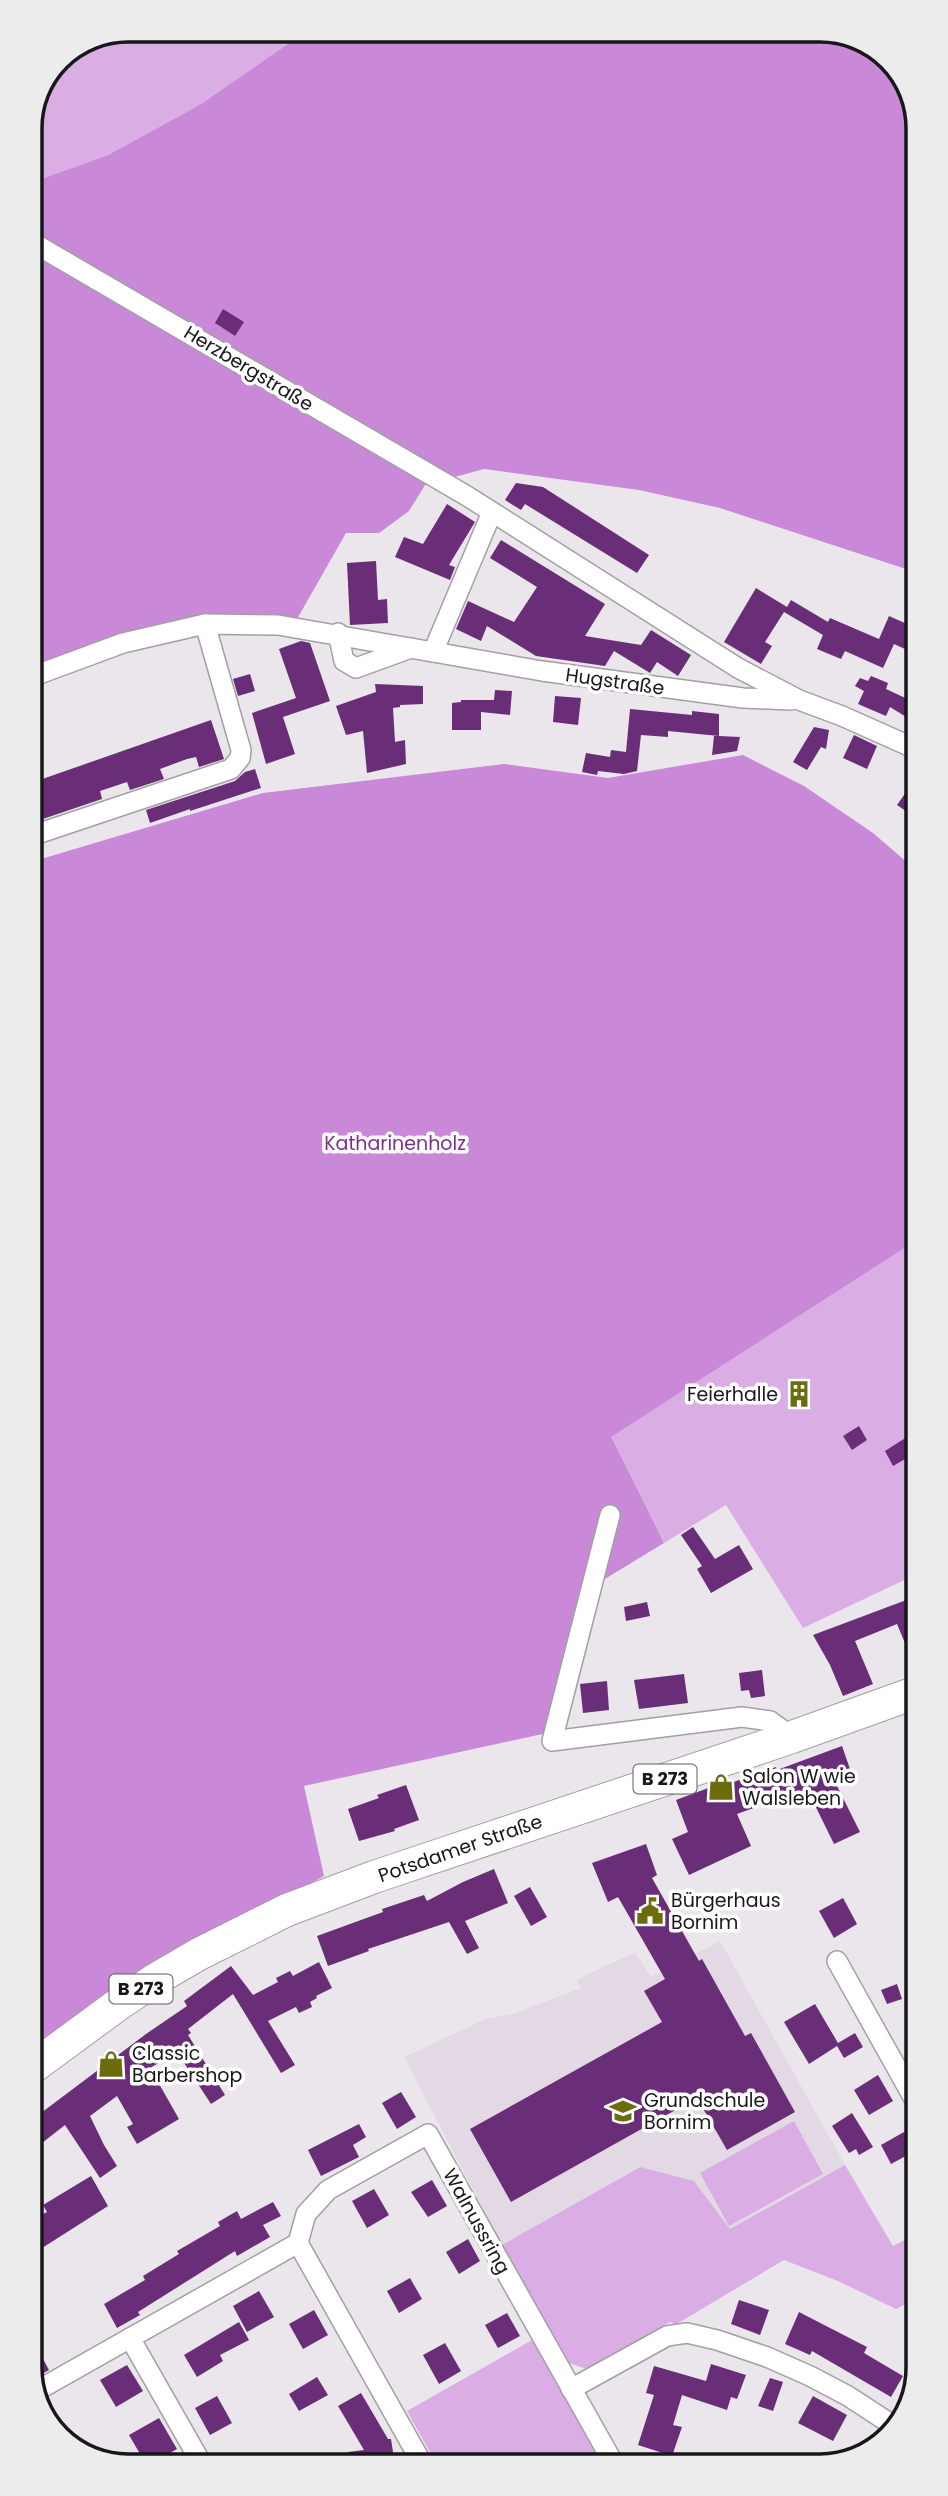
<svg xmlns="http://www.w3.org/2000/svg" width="948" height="2496" font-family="Poppins,sans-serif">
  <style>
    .built { fill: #e2d9e4 }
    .green { fill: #daaee5 }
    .forest { fill: #c989d8 }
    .building { fill: #692e77 }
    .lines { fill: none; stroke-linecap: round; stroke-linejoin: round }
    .street-casing { stroke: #a39fa4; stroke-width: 22 }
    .primary-casing { stroke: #a39fa4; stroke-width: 34 }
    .street { stroke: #fff; stroke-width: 19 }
    .primary { stroke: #fff; stroke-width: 32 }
    .labels { text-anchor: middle; stroke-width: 7; stroke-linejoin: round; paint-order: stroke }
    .shield { fill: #fff; stroke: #5d5d5e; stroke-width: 2 }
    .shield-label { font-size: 18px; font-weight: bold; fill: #181719 }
    .street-label { font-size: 19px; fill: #181719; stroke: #fff }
    .park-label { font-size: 19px; fill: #7b2f8c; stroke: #fff }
    .poi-label { font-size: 19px; fill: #181719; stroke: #fff; text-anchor: start }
    .rim { fill: none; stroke: #181719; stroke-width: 3.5 }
  </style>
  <rect width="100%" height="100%" fill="#eae6eb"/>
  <polygon class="built" points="720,1941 845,2165 730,2230 694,2181 639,2167 502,2245 404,2057 488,2018 510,2015 581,1988 576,1980 635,1952 651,1977"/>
  <g class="green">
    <polygon points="128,30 308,30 201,104 108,155 30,183 30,122 59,58"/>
    <polygon points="917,1240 917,1574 803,1628 726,1505 664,1543 610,1437"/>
    <polygon points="794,2121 823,2174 729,2226 700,2173"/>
    <polygon points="845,2165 893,2246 918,2233 918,2298 896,2309 838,2281 784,2260 675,2325 670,2322 587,2369 569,2363 502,2245 640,2167 694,2181 730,2229"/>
    <polygon points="534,2339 605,2464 437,2465 407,2411"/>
  </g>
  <g class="forest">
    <polygon points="308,30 826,30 884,54 915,102 915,572 720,508 639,490 484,469 425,485 409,511 379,533 346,533 297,619 205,624 31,677 30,183 108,155 201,104"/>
    <polygon points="743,755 804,786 873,833 916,870 917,1240 611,1437 664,1543 600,1582 561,1730 304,1786 324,1876 231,1926 33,2054 31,862 263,793 504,764 608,778"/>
  </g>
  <g class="building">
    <polygon points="223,309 244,322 235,336 215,323"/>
    <polygon points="516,483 543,487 649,555 637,573 525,504 521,510 505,500"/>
    <polygon points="447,504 475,522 449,565 455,567 450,580 395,557 404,537 423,544"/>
    <polygon points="501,540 605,604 585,636 641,645 651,630 691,655 678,676 657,662 650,673 614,651 605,666 536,656 487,626 481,641 456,629 468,601 514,622 537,587 490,558"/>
    <polygon points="376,561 378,600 387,599 388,623 350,625 347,563"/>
    <polygon points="756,588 787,607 791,600 828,622 830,618 879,639 889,616 916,628 916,654 894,644 883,668 845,651 841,659 817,649 823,635 784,612 765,642 772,646 761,664 724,642"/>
    <polygon points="301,641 310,643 330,701 283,717 295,754 266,764 252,713 296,698 279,649"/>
    <polygon points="250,674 255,691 238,696 233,679"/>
    <polygon points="871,676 888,683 886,689 916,703 916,723 890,707 886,716 858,704 864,691 855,686 860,678 868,681"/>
    <polygon points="375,684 423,686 423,704 400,705 400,707 393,708 395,742 405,740 406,764 367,773 363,731 346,735 336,706 376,692"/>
    <polygon points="495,690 512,691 510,715 481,712 481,730 452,730 452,703 461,702 461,700 494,700"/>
    <polygon points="555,696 581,698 578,725 553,722"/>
    <polygon points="630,709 692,715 692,711 719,714 719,736 740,737 737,751 712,755 714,736 719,736 668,731 668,737 641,735 637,771 624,774 598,771 597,775 582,772 586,753 610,757 611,750 626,752"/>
    <polygon points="211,720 224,759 199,767 196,757 187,759 160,769 164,779 130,790 127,782 100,791 102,799 31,823 31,783"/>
    <polygon points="814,727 829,730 826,749 821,747 807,770 793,762"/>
    <polygon points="854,735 877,746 867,769 843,758"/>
    <polygon points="255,769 261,788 190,811 190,809 150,823 146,810 235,781 245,772"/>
    <polygon points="916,778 916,818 897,805"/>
    <polygon points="859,1426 867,1440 852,1450 843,1436"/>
    <polygon points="910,1435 917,1446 917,1477 905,1459 893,1466 885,1451"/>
    <polygon points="693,1527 715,1559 739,1545 753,1569 711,1593 697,1569 702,1566 681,1535"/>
    <polygon points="917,1596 917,1672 897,1624 855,1641 873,1684 843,1696 830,1665 813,1635"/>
    <polygon points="647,1602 650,1616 626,1621 624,1607"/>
    <polygon points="762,1670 765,1696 751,1698 749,1690 741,1691 739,1673"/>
    <polygon points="684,1674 688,1703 639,1709 634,1680"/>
    <polygon points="607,1681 609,1710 583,1713 580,1684"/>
    <polygon points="842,1746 850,1769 832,1776 860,1832 834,1844 807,1789 737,1814 751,1846 689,1875 672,1839 688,1832 676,1800 727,1781 728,1784 776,1767 777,1770"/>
    <polygon points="406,1785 419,1820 394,1829 395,1831 359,1841 348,1809 379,1798 377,1795"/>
    <polygon points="646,1844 657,1875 652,1878 699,1961 702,1959 745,2036 751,2033 795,2112 727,2150 697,2098 511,2202 470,2129 662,2022 644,1991 665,1979 618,1897 608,1902 592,1863"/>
    <polygon points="494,1869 508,1903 465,1921 479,1948 467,1954 449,1922 368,1949 369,1951 328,1966 317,1936 383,1912 382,1909 424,1895 427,1901 463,1882"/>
    <polygon points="530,1887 547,1917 531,1926 514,1896"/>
    <polygon points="843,1898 857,1924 834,1938 819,1911"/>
    <polygon points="319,1962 332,1988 316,1996 317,1998 310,2002 312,2007 299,2013 296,2007 268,2021 295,2065 281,2073 233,1994 188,2029 191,2033 188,2035 225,2095 211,2104 177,2052 150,2068 179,2119 137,2144 127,2127 133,2124 117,2096 90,2116 104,2145 117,2166 100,2178 65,2125 33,2150 33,2119 146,2034 187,2006 184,2001 231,1966 253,1995 278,1982 276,1978 290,1971 293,1976"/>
    <polygon points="897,1984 902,1999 887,2004 881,1990"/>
    <polygon points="815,2004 838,2043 855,2033 863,2047 844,2058 837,2046 809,2064 784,2022"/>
    <polygon points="878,2075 893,2101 869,2115 854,2090"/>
    <polygon points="401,2092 416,2117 397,2129 382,2103"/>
    <polygon points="852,2113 873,2147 859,2155 856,2149 849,2153 832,2126"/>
    <polygon points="359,2124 366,2137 353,2145 359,2157 321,2176 308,2150"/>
    <polygon points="904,2132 915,2151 891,2164 881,2145"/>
    <polygon points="91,2176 108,2206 39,2250 33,2238 33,2219 47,2212 43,2205"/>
    <polygon points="432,2180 447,2206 428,2217 411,2192"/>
    <polygon points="374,2189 389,2215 367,2228 352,2201"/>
    <polygon points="273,2202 281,2216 263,2225 270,2237 237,2256 235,2251 138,2312 140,2315 117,2328 104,2304 145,2280 143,2276 179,2254 177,2251 220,2226 218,2222 237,2211 241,2219"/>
    <polygon points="468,2239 480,2261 459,2274 446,2252"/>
    <polygon points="410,2278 422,2299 399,2313 387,2291"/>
    <polygon points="259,2291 274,2317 247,2332 233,2306"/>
    <polygon points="739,2300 769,2310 760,2335 731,2324"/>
    <polygon points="314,2310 328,2335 303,2349 289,2324"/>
    <polygon points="799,2312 867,2347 864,2353 903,2376 891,2397 812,2351 810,2355 785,2344"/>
    <polygon points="507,2313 520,2336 498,2348 485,2325"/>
    <polygon points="239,2322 249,2340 220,2355 223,2361 197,2377 184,2355"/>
    <polygon points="33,2340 49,2370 33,2379"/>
    <polygon points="445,2343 461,2371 439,2384 423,2355"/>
    <polygon points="711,2364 746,2375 737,2399 731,2397 727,2410 682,2395 673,2425 682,2427 672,2456 638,2445 654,2395 646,2393 654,2366 706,2381"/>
    <polygon points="127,2365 143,2391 116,2407 100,2380"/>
    <polygon points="317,2377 328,2395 299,2411 289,2394"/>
    <polygon points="770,2378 783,2382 773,2411 758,2406"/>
    <polygon points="361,2393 388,2439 391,2439 395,2465 350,2465 348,2452 364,2450 338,2406"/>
    <polygon points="217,2396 232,2423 210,2435 195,2408"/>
    <polygon points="813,2396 847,2415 833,2441 798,2423"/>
    <polygon points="159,2418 177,2449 147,2466 129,2435"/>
  </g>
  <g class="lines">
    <defs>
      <g id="street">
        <polyline points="30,241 467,496 738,668 799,700 842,716 916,749"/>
        <polyline points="338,633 344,661 356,668 411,648"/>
        <polyline points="433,652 492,512"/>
        <polyline points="31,677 123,643 205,624 278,625 542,671 743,698 791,700"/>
        <polyline points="31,836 231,769 240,758 241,750 205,624"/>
        <polyline points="610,1515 552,1741 742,1717 770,1721 792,1737"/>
        <polyline points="837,1961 918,2106"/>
        <polyline points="130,2338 203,2466"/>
        <polyline points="571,2389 667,2336 687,2333 717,2340 767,2357 810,2376 848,2396 897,2428"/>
        <polyline points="33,2393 298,2243"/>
        <polyline points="423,2465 298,2243 306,2214 328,2190 428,2134 614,2464"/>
      </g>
      <polyline id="primary" points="33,2067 116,2006 156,1979 199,1954 287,1910 374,1877 792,1737 917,1692"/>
    </defs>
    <use href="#street" class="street-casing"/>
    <use href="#primary" class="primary-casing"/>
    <use href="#street" class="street"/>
    <use href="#primary" class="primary"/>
  </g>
  <defs>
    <symbol id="building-bare" viewBox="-9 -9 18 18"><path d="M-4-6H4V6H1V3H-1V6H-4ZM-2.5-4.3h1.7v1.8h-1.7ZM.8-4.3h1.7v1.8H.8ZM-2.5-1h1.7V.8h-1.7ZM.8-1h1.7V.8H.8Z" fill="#6c6c0d" stroke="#fff" stroke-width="2.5" paint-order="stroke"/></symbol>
    <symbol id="shop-bare" viewBox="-9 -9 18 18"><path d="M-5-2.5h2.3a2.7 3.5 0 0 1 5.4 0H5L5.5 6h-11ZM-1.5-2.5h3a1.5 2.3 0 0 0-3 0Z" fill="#6c6c0d" stroke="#fff" stroke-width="2.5" paint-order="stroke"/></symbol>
    <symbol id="civic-bare" viewBox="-9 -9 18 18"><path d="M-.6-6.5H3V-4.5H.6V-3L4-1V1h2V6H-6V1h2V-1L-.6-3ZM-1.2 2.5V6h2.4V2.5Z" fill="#6c6c0d" stroke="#fff" stroke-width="2.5" paint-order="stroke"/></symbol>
    <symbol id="school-bare" viewBox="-9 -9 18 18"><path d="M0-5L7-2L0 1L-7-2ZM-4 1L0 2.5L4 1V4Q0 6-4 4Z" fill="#6c6c0d" stroke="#fff" stroke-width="2.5" paint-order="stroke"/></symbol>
  </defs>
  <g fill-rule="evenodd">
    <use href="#building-bare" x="780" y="1375" width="38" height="38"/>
    <use href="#shop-bare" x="702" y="1768" width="38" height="38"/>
    <use href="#civic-bare" x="631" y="1892" width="38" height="38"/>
    <use href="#shop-bare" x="92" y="2045" width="38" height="38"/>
    <use href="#school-bare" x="604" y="2092" width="38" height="38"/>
  </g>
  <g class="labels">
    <g class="shield">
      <rect x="633.5" y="1764.5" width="63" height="29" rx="5"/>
      <rect x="109.5" y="1974.5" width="63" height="29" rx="5"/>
    </g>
    <g class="shield-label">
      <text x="665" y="1785">B 273</text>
      <text x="141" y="1995">B 273</text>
    </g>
    <g class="street-label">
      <text transform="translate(249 368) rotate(31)" y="7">Herzbergstraße</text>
      <text transform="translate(615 681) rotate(8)" y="7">Hugstraße</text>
      <text transform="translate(460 1848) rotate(-19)" y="7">Potsdamer Straße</text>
      <text transform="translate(477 2221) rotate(61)" y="7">Walnussring</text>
    </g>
    <g class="park-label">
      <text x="395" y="1150">Katharinenholz</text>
    </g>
    <g class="poi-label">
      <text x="778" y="1401" text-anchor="end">Feierhalle</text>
      <text x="742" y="1783">Salon W wie<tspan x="742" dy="22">Walsleben</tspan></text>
      <text x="671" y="1907">Bürgerhaus<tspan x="671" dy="22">Bornim</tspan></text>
      <text x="132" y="2060">Classic<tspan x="132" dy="22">Barbershop</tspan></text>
      <text x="644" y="2107">Grundschule<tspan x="644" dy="22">Bornim</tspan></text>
    </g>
  </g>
  <path d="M0 0H948V2496H0ZM128 42H820A86 86 0 0 1 906 128V2368A86 86 0 0 1 820 2454H128A86 86 0 0 1 42 2368V128A86 86 0 0 1 128 42Z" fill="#edeced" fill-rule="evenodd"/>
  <path class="rim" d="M128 42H820A86 86 0 0 1 906 128V2368A86 86 0 0 1 820 2454H128A86 86 0 0 1 42 2368V128A86 86 0 0 1 128 42Z"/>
</svg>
